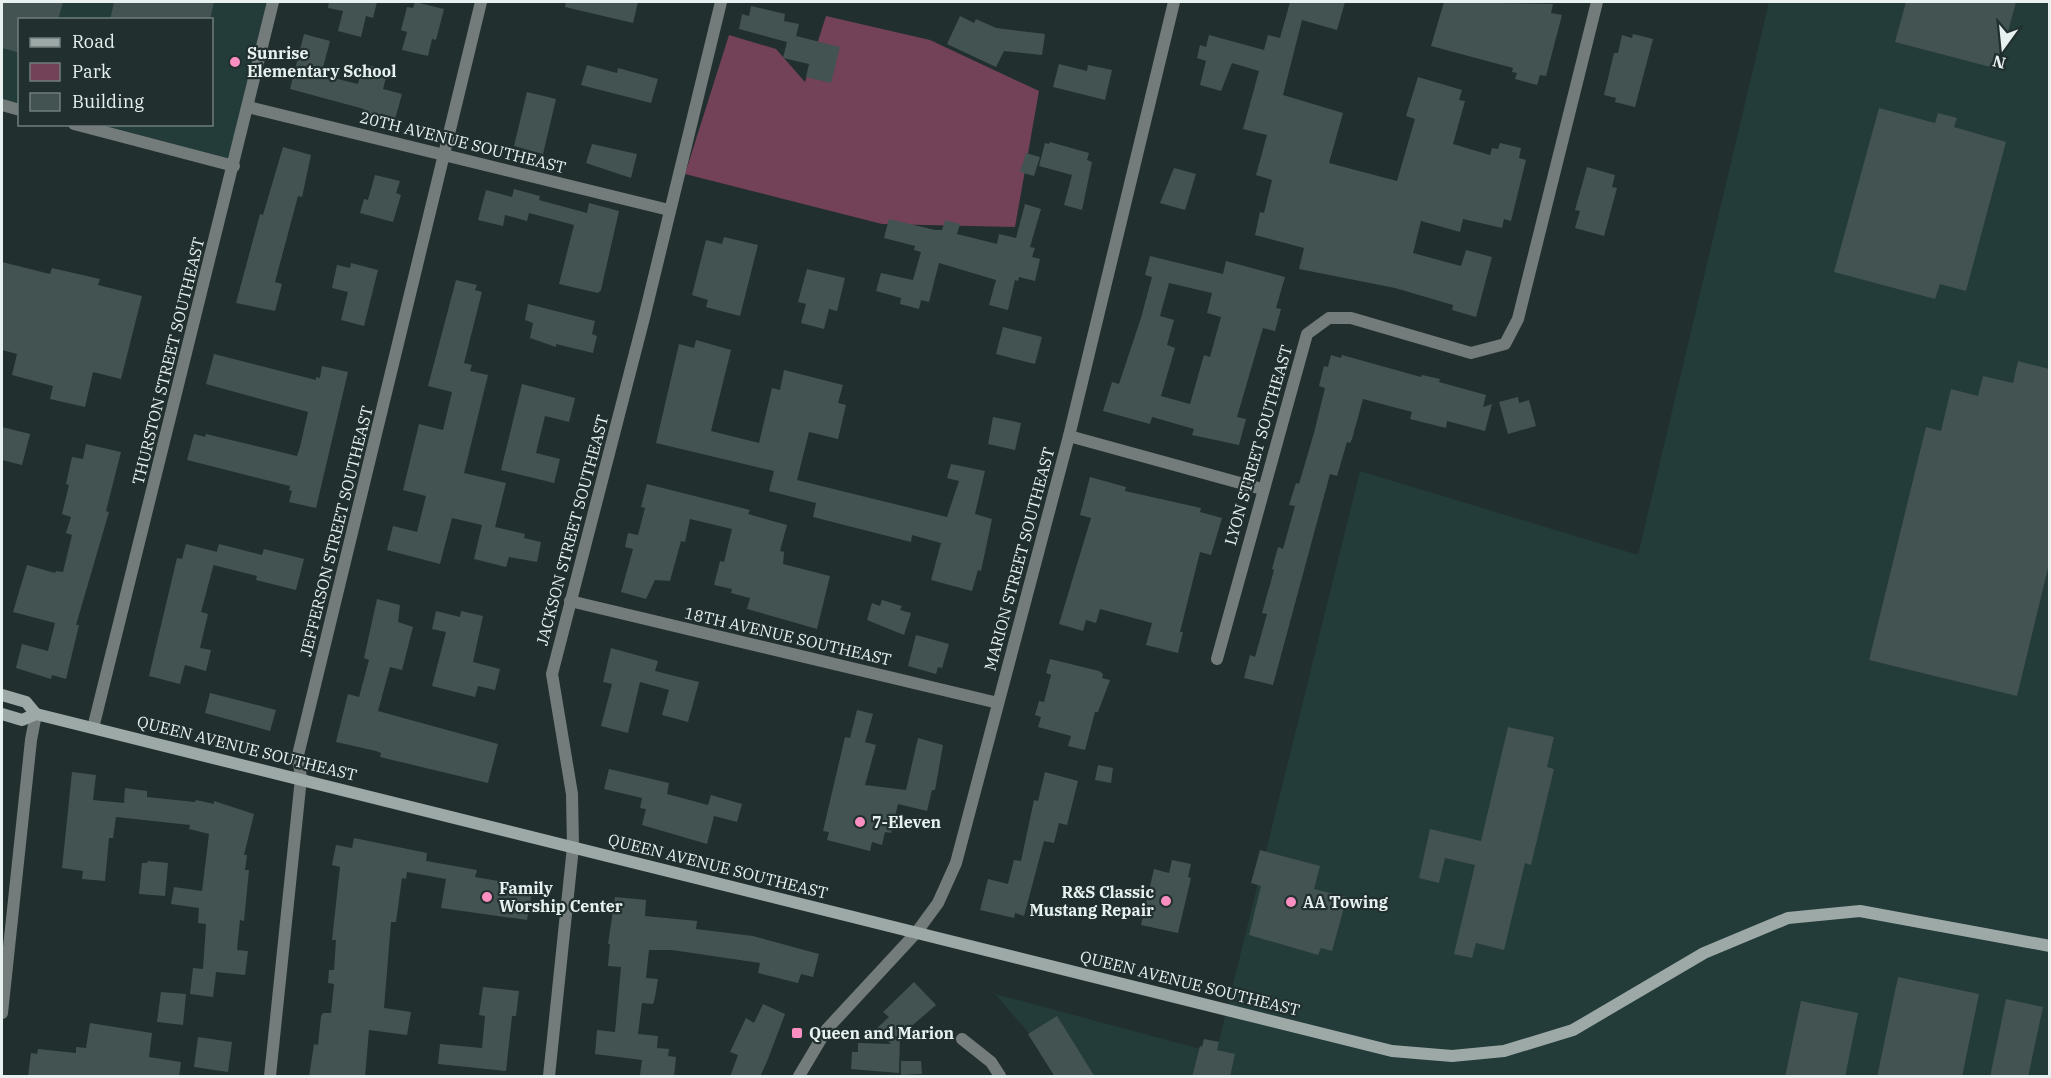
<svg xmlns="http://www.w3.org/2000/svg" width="2051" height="1078" font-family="'IBM Plex Serif',serif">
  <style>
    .built { fill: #233b39 }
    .green { fill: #734158 }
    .building { fill: #435351; fill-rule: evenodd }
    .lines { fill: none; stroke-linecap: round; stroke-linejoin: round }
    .minor { stroke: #747c7b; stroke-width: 12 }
    .tertiary { stroke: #747c7b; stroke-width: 12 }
    .secondary { stroke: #9da9a7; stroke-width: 12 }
    .poi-dot { fill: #fc8fc1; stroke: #21302e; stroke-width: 2 }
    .labels { text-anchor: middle; stroke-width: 4.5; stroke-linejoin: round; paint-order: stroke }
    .poi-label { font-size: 16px; font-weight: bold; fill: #e7f1f0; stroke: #21302e; text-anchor: start }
    .street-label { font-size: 16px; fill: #e7f1f0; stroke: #21302e }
  </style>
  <rect width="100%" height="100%" fill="#21302e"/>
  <g class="built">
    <polygon points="2,2 273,2 234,166 74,125 212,124 212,20 20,20 19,110 2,105"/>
    <polygon points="1769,2 2049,2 2049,1076 1066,1076 995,994 1216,1053 1360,471 1638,555"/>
  </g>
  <polygon class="green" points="826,16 930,40 1039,91 1015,227 882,224 685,174 729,35 776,49 805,82"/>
  <g class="building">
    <polygon points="2,2 63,2 58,20 20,20 20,53 2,48"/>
    <polygon points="114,2 214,2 210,20 110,20"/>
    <polygon points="329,2 377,2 373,18 366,16 361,37 338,31 343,11 328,8"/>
    <polygon points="415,2 444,9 436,40 432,39 428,56 402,50 407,32 401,30 407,7 413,8"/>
    <polygon points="566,2 638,2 633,23 565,7"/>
    <polygon points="1290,2 1345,2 1337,30 1302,20 1283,95 1343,113 1329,163 1397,181 1415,119 1406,116 1418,77 1462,90 1459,100 1465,101 1453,144 1490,155 1492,148 1498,149 1500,143 1521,148 1519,158 1526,160 1511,221 1504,219 1502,228 1463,219 1460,232 1421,221 1413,253 1461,266 1466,250 1492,257 1476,317 1452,310 1453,305 1395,288 1299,269 1304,248 1255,235 1260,212 1264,213 1272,180 1256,175 1267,135 1243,129 1259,71 1232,63 1221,91 1200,85 1206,61 1197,58 1200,45 1206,47 1209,35 1264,50 1268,35 1280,38"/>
    <polygon points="1444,2 1553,4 1551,13 1562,15 1546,76 1540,75 1537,85 1515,79 1517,73 1512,72 1513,68 1431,46"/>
    <polygon points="1906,2 2016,2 1998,69 1895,42"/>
    <polygon points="751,6 785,14 784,21 799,24 796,36 840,47 831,83 806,77 809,64 783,58 787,42 739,29 742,14 749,16"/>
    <polygon points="960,16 974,23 976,19 996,28 1045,34 1042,55 1004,51 996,67 947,44"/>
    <polygon points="304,34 330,41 321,75 358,84 363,64 388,70 383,89 402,94 394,123 362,114 364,109 290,89"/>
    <polygon points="1633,34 1653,39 1635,107 1615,102 1616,98 1604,95 1614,53 1618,53 1622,35 1632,38"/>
    <polygon points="1059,64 1087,71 1088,65 1112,70 1105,100 1053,87"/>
    <polygon points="587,65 617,73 618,68 658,79 651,103 581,85"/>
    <polygon points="527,92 556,99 543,154 514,146"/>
    <polygon points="1879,108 1935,123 1938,113 1957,118 1954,127 2006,142 1966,291 1940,284 1935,299 1834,272"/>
    <polygon points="1050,142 1089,153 1087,160 1092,162 1082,210 1064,205 1072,175 1039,166 1045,143 1049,144"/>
    <polygon points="592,144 637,154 631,178 586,163"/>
    <polygon points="283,147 311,155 302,197 298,196 275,282 282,284 275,311 236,303 260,214 263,215"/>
    <polygon points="1026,153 1040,157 1034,176 1020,172"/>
    <polygon points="1587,167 1615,175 1612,187 1617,188 1604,236 1575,228 1580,211 1575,210"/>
    <polygon points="1174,168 1196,174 1185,210 1160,203"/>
    <polygon points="375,175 400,181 396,193 401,195 393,222 360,213 364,199 368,200"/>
    <polygon points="514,189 540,196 539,200 587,213 589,203 619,211 601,290 598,293 559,284 574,225 529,213 527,221 505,215 503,226 478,220 486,190 512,197"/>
    <polygon points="1025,204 1041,209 1030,247 1035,248 1032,257 1040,259 1035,281 1019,277 1018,281 1015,280 1008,310 989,305 996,280 939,263 929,302 921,300 919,309 900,304 901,298 876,291 881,273 913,280 921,252 914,250 915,246 884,238 889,219 935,230 942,230 945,220 960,224 957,234 997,244 999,234 1016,238"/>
    <polygon points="724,237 758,245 740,316 706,307 708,300 692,295 706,240 722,244"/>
    <path d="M1150,256L1223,274L1226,261L1285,277L1276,308L1281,309L1275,331L1263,328L1237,417L1246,419L1239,445L1192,435L1194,429L1152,417L1150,424L1103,411L1112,382L1119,384L1141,318L1152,277L1145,275ZM1169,283L1212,293L1207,313L1221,317L1210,357L1204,355L1190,404L1161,396L1175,348L1167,345L1174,320L1160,316Z"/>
    <polygon points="2,262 50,274 52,268 100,279 98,285 142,296 121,379 93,372 85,407 50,399 53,386 12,375 17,354 2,350"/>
    <polygon points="351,263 378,270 364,326 341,320 348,292 332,288 337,265 350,268"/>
    <polygon points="807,269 845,278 837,311 829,309 824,329 801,323 806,304 798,302"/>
    <polygon points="456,280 477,285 475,290 482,292 464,363 472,365 470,371 488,375 464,473 506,483 495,527 525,534 524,538 541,542 537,562 509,557 506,567 474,559 482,525 452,518 440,564 387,550 393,526 417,532 426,496 403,490 419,424 443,430 452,392 428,386"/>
    <polygon points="528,304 595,321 592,334 597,336 593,353 556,344 556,347 530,338 533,323 525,320"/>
    <polygon points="1003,327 1042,337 1035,364 996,354"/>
    <polygon points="696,340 731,350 711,431 759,443 772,388 780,390 784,370 843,385 838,403 846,405 838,439 809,432 797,480 947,517 959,481 947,478 951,464 985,471 975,514 992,519 981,571 978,570 972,591 931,580 941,543 912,535 911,542 813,517 816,503 769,491 774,471 656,443 679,344 694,348"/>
    <polygon points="214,354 316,380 316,377 320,378 322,366 348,372 316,508 289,502 292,491 289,490 290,486 187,460 194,434 205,437 206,434 297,456 300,447 308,412 206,384"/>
    <polygon points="1331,355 1341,358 1342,355 1421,377 1422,375 1440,379 1439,382 1486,395 1483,407 1492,404 1485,431 1447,421 1446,428 1410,419 1412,412 1363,399 1352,439 1350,443 1347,442 1337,476 1330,474 1273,685 1244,678 1250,655 1255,657 1267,614 1262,613 1274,570 1272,569 1278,547 1283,549 1295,506 1289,505 1296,483 1299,484 1314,433 1325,388 1319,386 1324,366 1328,367"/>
    <polygon points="2018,361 2049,369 2049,564 2017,696 1869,660 1926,427 1941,431 1951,389 1978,396 1983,376 2013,383"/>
    <polygon points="522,384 575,398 569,422 545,416 536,453 560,459 554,483 501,470"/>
    <polygon points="1518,397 1519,403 1529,400 1536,426 1508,434 1499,402"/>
    <polygon points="993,417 1021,423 1015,450 988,444"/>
    <polygon points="2,427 30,434 22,465 2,460"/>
    <polygon points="86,444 121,452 106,511 109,512 76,625 79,625 66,679 52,675 51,679 16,668 22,644 48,651 55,623 13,612 27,565 55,573 56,571 63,572 72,535 66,533 71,517 62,514 69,485 66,484 72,457 83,459"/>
    <polygon points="1090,477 1126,487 1125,491 1201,508 1200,512 1222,518 1211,555 1200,552 1180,632 1183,632 1178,653 1146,645 1152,623 1100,609 1096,623 1086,620 1083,631 1059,624 1091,518 1080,515"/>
    <polygon points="647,484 750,510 748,514 787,525 780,551 784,552 783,564 830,576 817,629 747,609 750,598 731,593 732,589 714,585 720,561 724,562 732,529 690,519 685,542 681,541 670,581 655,580 646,599 621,592 633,549 625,547 628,533 638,535 645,508 641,507"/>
    <polygon points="186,544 217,552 201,612 208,614 200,648 211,650 206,671 185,665 180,684 149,676 177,558 182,559"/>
    <polygon points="219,544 262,555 264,549 304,559 296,590 256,580 257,576 213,565"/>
    <polygon points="377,599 400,605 398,622 413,627 402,670 390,667 378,711 498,744 488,783 380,757 381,753 376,751 336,742 348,694 359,697 369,660 364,658"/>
    <polygon points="882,600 902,606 900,610 911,613 904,635 867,620 872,603 880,606"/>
    <polygon points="436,611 460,617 461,611 483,616 473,662 500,669 495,690 478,686 475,697 432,686 446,632 432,629"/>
    <polygon points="916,635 949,644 942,668 938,667 936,674 908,666"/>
    <polygon points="611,648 658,661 655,671 699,682 688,722 662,715 669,690 640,682 628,733 601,726 612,684 603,682"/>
    <polygon points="1050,659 1099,671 1103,674 1102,678 1110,680 1098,712 1095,712 1085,750 1068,746 1071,736 1038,727 1041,717 1035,715 1039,701 1044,702 1051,675 1046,673"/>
    <polygon points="210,693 276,710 270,731 205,713"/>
    <polygon points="857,710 873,714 865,742 876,745 865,785 906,790 918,738 943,745 935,790 932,790 927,811 898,804 891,833 885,832 882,845 872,842 870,851 827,840 829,832 823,831 845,737 850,738"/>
    <polygon points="1508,727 1554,737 1547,767 1554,769 1531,865 1525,863 1504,950 1476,943 1472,958 1454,954 1475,865 1445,858 1439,883 1419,878 1430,829 1481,841"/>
    <polygon points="1098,765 1113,768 1111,783 1095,780"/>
    <polygon points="609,769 669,783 667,794 708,805 711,795 742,804 737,822 714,816 707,844 642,825 646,809 640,808 642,798 604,789"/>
    <polygon points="72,772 96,775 93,800 124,803 125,788 147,791 147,797 195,802 196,800 214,804 214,801 254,814 244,855 247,855 245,870 249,870 244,921 240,920 237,950 248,951 245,975 216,972 213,997 190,994 193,968 203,969 206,924 198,923 199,908 171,904 174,887 202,891 209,834 189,829 190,825 116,817 113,838 109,838 105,881 82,879 83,871 62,868"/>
    <polygon points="1045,772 1078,781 1067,825 1059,823 1054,843 1044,841 1024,916 1015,913 1014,918 980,910 988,879 1008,884 1014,860 1021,861 1034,800 1038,801"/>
    <polygon points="354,838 427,853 426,861 477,870 475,877 533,887 527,920 441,908 446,879 407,872 406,879 402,878 396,922 391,922 384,1008 411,1012 407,1035 369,1030 365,1077 309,1077 314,1044 318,1045 321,1016 323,1013 331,1013 334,984 328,983 329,970 334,970 336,940 332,940 340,867 332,865 336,845 352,848"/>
    <polygon points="1260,850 1320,866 1314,889 1347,897 1332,951 1321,948 1318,955 1249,935 1261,886 1251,883"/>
    <polygon points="1172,860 1191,864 1188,877 1191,878 1178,933 1141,925 1154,869 1169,873"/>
    <polygon points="148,861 168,863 165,896 139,894 142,863 147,863"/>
    <polygon points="615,897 646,900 645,916 697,921 696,929 753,936 819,954 813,977 801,974 798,983 758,973 760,963 672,950 649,950 646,978 658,979 655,997 653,1004 642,1003 638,1034 658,1036 657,1048 669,1049 668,1056 676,1057 674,1077 640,1075 642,1060 595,1054 597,1030 615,1032 621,967 608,966 610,944 608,944"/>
    <polygon points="1898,977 1979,994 1962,1077 1877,1077"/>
    <polygon points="914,982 936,1005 900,1036 899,1073 851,1069 852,1052 858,1052 858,1043 891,1044 876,1029 889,1017 883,1012"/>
    <polygon points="483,987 519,991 516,1016 512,1016 506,1071 438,1064 440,1044 482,1048 485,1016 479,1015"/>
    <polygon points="161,992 186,994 183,1025 157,1022"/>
    <polygon points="2006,999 2043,1007 2028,1077 1990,1077"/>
    <polygon points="1801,1001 1858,1013 1845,1077 1785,1077"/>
    <polygon points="763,1004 785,1014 768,1059 760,1077 730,1077 738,1055 730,1052 746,1018 754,1023"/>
    <polygon points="1057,1016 1095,1077 1055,1077 1028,1034"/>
    <polygon points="90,1023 152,1033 149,1057 181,1062 179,1077 28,1077 31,1053 37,1054 38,1049 76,1053 76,1047 86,1048"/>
    <polygon points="198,1037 232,1042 228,1072 194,1067"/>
    <polygon points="1204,1039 1219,1042 1217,1050 1235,1054 1230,1077 1192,1077 1200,1046 1202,1047"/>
    <polygon points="901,1061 921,1061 922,1074 901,1075"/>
  </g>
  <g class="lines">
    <g class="minor">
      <polyline points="2,105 20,110"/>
      <polyline points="248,107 669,210"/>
      <polyline points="74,124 234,166"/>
      <polyline points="1069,436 1262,489"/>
      <polyline points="570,601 998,703"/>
      <polyline points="1217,659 1307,334 1329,318 1351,318 1471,353 1505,344 1518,319 1597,2"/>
      <polyline points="93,728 273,2"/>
      <polyline points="2,1013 31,740 36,714"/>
      <polyline points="962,1039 991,1062 1000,1076"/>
      <polyline points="270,1076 301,778 298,755 481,2"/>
      <polyline points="549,1076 573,847"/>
    </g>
    <g class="tertiary">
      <polyline points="573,847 572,794 552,674 644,318 721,2"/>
      <polyline points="799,1076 827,1029 916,933 938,903 956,863 1069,436 1174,2"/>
    </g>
    <g class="secondary">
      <polyline points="2,695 26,702 36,714 1392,1051 1452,1056 1504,1051 1573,1030 1704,953 1788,918 1860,911 2050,946"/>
      <polyline points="2,714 22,720 36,714"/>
    </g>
  </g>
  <g class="poi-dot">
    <circle cx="235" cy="62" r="6"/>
    <circle cx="860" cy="822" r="6"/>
    <circle cx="487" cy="897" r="6"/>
    <circle cx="1166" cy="901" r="6"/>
    <circle cx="1291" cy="902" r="6"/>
    <rect x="791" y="1027" width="12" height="12" rx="3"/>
  </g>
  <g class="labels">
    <g class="poi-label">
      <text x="247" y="59">Sunrise<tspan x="247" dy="18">Elementary School</tspan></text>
      <text x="872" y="828">7-Eleven</text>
      <text x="499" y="894">Family<tspan x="499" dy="18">Worship Center</tspan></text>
      <text x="1154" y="898" text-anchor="end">R&amp;S Classic<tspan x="1154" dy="18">Mustang Repair</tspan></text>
      <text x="1303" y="908">AA Towing</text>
      <text x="809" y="1039">Queen and Marion</text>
    </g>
    <g class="street-label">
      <text transform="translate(463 142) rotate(14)" y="6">20TH AVENUE SOUTHEAST</text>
      <text transform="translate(168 361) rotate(-76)" y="6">THURSTON STREET SOUTHEAST</text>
      <text transform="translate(1258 445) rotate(-74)" y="6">LYON STREET SOUTHEAST</text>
      <text transform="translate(572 530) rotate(-75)" y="6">JACKSON STREET SOUTHEAST</text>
      <text transform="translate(336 531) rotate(-76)" y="6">JEFFERSON STREET SOUTHEAST</text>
      <text transform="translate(1019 559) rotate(-75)" y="6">MARION STREET SOUTHEAST</text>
      <text transform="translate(788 636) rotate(13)" y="6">18TH AVENUE SOUTHEAST</text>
      <text transform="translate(247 748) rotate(14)" y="6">QUEEN AVENUE SOUTHEAST</text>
      <text transform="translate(718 866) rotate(14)" y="6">QUEEN AVENUE SOUTHEAST</text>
      <text transform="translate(1190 983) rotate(14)" y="6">QUEEN AVENUE SOUTHEAST</text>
    </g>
  </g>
  <rect width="2051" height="1078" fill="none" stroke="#e7f1f0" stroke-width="6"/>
  <rect x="18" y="18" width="195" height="108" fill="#21302e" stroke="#707d7c" stroke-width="1.5"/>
  <rect x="30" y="38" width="30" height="9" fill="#9da9a7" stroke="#707d7c" stroke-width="1.5"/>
  <text x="72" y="48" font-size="18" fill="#e7f1f0">Road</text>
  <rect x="30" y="63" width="30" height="18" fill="#734158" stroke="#707d7c" stroke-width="1.5"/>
  <text x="72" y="78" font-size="18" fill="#e7f1f0">Park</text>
  <rect x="30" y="93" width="30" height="18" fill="#435351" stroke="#707d7c" stroke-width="1.5"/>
  <text x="72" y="108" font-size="18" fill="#e7f1f0">Building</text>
  <g transform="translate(2003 48) rotate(195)" stroke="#21302e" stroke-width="4.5" paint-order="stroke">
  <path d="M0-4.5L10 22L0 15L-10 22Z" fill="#e7f1f0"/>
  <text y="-9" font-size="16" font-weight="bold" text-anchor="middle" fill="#e7f1f0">N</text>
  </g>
</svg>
